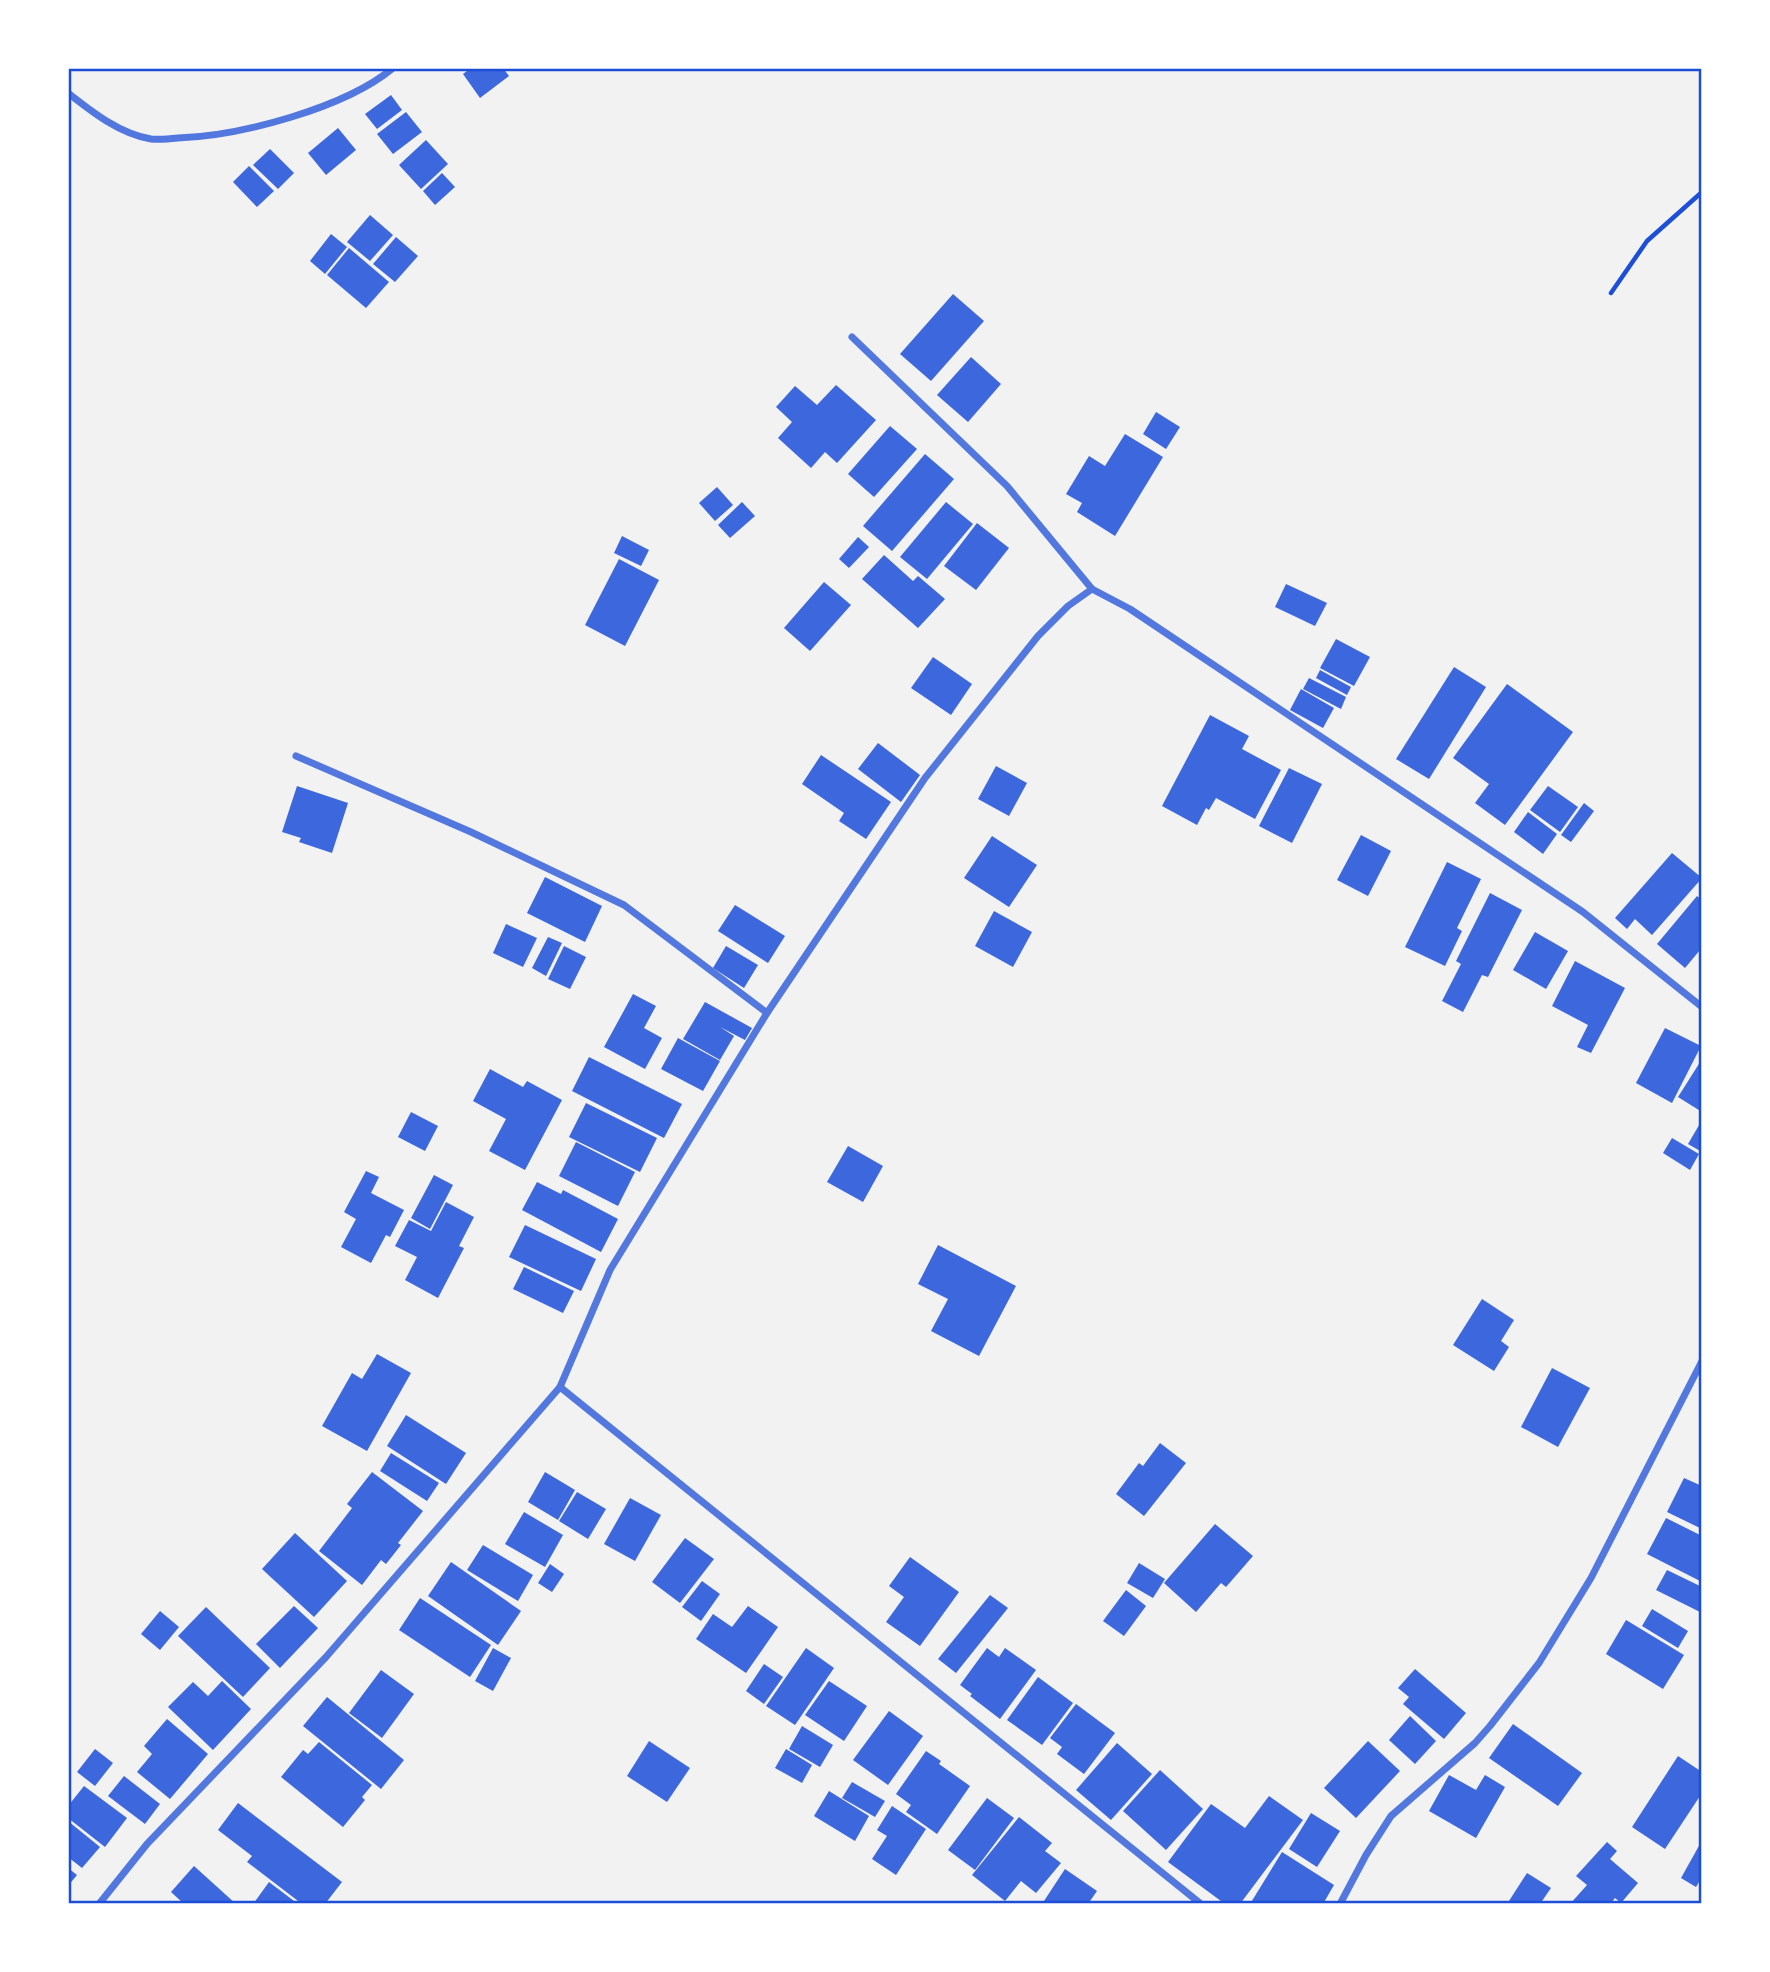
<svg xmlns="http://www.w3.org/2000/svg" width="1770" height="1972" font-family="Barlow,sans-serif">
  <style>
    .building { fill: #3d67dc }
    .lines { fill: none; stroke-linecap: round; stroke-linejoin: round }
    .path { stroke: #1d4ed8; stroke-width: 4.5 }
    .minor { stroke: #5277de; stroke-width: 7 }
    .neatline { fill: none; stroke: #1d4ed8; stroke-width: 2.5 }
  </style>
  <rect width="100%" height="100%" fill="#f2f2f2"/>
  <g class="building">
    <polygon points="471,68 503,68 509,76 480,98 463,74"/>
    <polygon points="391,95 402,110 377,129 365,114"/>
    <polygon points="406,112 422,132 393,154 377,134"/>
    <polygon points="338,128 356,150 326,175 308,153"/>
    <polygon points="426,140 448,164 421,189 399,165"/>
    <polygon points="270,149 294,173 278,189 253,165"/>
    <polygon points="249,166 274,191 257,207 233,182"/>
    <polygon points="442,173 455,187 435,205 423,191"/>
    <polygon points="370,215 393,235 370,261 347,242"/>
    <polygon points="331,234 347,247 325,274 310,261"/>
    <polygon points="396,237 418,256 395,282 373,264"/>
    <polygon points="349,248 389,282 366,308 327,275"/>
    <polygon points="953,294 984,321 931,381 900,354"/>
    <polygon points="971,357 1001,384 968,422 937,395"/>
    <polygon points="836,385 876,420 837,463 825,452 811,468 778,438 792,422 776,407 795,386 817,405"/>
    <polygon points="1156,412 1180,427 1166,449 1143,434"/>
    <polygon points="890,426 917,449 874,497 848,474"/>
    <polygon points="1125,434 1163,457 1115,536 1077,512 1082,503 1066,494 1089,456 1105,466"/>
    <polygon points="925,454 954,479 892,551 863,526"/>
    <polygon points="717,487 733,505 715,521 699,503"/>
    <polygon points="742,502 755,516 730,538 718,525"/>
    <polygon points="946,502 973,524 927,579 900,557"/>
    <polygon points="977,523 1009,548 976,590 944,566"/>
    <polygon points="622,536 649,550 641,566 614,553"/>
    <polygon points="858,537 869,547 849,568 839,559"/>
    <polygon points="884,555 913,581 918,576 945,599 918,628 862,579"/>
    <polygon points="619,559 659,580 625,646 585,625"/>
    <polygon points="824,582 851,605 810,651 784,628"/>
    <polygon points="1286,584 1327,603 1315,626 1275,607"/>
    <polygon points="1336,639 1370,657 1354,686 1320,668"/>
    <polygon points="933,657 972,684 951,715 911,688"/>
    <polygon points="1454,667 1486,687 1429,779 1396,759"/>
    <polygon points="1320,670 1351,687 1347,695 1316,678"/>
    <polygon points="1309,678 1346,697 1341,709 1303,689"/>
    <polygon points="1507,684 1573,732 1505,825 1475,803 1489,784 1453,758"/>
    <polygon points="1301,689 1334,708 1323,728 1290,710"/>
    <polygon points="1210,715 1249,736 1242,749 1281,770 1255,819 1216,798 1209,810 1206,808 1197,825 1162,806"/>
    <polygon points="878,743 920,775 901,802 858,769"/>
    <polygon points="821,755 891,802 866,839 839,821 844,813 802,784"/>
    <polygon points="996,766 1027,783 1009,816 978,799"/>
    <polygon points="1289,768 1322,784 1292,843 1259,826"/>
    <polygon points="297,786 348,803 332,853 299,842 301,838 282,832"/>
    <polygon points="1548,786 1578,807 1560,832 1530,810"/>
    <polygon points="1584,803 1594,811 1571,842 1561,835"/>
    <polygon points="1528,812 1557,834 1543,854 1514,832"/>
    <polygon points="1361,835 1391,851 1368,896 1337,880"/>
    <polygon points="992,836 1037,865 1009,907 964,878"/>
    <polygon points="1672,853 1702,878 1652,935 1635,919 1627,929 1615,918"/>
    <polygon points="1447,862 1481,879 1457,928 1462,931 1445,966 1405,947"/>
    <polygon points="545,877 602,906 585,942 527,913"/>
    <polygon points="1490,893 1522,910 1488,977 1482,975 1463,1012 1442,1001 1461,964 1456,961"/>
    <polygon points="1697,896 1702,900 1702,951 1700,950 1685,968 1657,944"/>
    <polygon points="735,905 785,936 768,963 718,931"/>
    <polygon points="994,911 1032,932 1013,967 975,946"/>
    <polygon points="506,924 537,938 523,967 493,953"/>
    <polygon points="1535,932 1568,951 1546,989 1513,970"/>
    <polygon points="548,937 562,943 546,976 532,968"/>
    <polygon points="564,946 586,957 570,989 548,979"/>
    <polygon points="726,946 758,965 744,988 713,968"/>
    <polygon points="1575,961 1625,988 1591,1053 1577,1047 1588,1025 1552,1006"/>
    <polygon points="633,994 656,1006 644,1028 662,1038 645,1069 604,1047"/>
    <polygon points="705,1002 752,1028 745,1040 720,1027 734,1036 720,1060 683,1039"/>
    <polygon points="1665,1028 1701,1046 1672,1103 1636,1083"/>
    <polygon points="678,1038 720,1061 703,1091 661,1069"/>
    <polygon points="589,1057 682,1104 664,1138 572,1091"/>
    <polygon points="1702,1059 1702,1112 1678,1097"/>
    <polygon points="490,1069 523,1087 527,1081 562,1100 525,1170 489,1151 506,1119 473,1101"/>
    <polygon points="586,1103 657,1138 640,1172 569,1137"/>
    <polygon points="411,1112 438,1126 425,1151 398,1137"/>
    <polygon points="1702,1120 1702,1152 1688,1144"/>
    <polygon points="1672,1138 1699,1154 1690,1170 1663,1153"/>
    <polygon points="576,1142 635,1172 618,1206 559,1176"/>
    <polygon points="848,1146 883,1166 863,1202 827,1182"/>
    <polygon points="366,1171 379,1177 371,1193 404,1210 390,1237 386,1235 371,1263 341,1247 356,1219 344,1212"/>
    <polygon points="434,1175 453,1185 430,1229 411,1218"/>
    <polygon points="537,1182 561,1194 563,1190 618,1219 601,1252 522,1210"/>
    <polygon points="446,1202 474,1217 459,1246 464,1248 438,1298 405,1280 417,1257 395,1246 409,1220 431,1231"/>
    <polygon points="525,1225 596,1259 581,1291 509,1257"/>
    <polygon points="938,1245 1016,1286 979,1356 931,1331 948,1299 918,1284"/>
    <polygon points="524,1267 574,1291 563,1313 513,1289"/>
    <polygon points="1482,1299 1514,1320 1501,1341 1509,1347 1494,1371 1453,1345"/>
    <polygon points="377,1354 411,1373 367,1451 322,1426 352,1373 362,1379"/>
    <polygon points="1552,1368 1590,1388 1558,1447 1521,1427"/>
    <polygon points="406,1415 466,1453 446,1484 387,1446"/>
    <polygon points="1160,1443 1186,1463 1144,1516 1116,1494 1139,1463 1143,1466"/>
    <polygon points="391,1453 439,1483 427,1501 380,1471"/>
    <polygon points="372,1472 423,1511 398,1543 401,1545 386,1564 381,1560 362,1585 319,1551 352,1508 347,1504"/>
    <polygon points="545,1472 575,1490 558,1520 528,1502"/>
    <polygon points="1684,1478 1702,1486 1702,1529 1667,1512"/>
    <polygon points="577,1492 606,1509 588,1539 559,1521"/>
    <polygon points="630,1498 661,1515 635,1561 604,1544"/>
    <polygon points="524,1512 563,1535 545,1567 505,1544"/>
    <polygon points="1666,1518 1702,1536 1702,1582 1647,1554"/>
    <polygon points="1215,1524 1253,1556 1226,1587 1221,1583 1196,1612 1164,1583"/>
    <polygon points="295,1533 347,1581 314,1617 262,1569"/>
    <polygon points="685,1538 714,1559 680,1603 652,1582"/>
    <polygon points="483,1545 533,1575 518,1601 467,1570"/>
    <polygon points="910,1557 959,1592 920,1646 886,1622 904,1597 889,1586"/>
    <polygon points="451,1562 521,1611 498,1645 428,1596"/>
    <polygon points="1139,1563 1165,1579 1153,1598 1127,1583"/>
    <polygon points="550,1564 564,1574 552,1592 538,1583"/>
    <polygon points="1667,1570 1702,1587 1702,1613 1656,1590"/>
    <polygon points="702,1581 720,1594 701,1621 682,1607"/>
    <polygon points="1126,1590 1146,1606 1124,1636 1103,1621"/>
    <polygon points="990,1595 1008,1608 956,1673 938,1659"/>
    <polygon points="420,1598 491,1645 470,1677 399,1630"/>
    <polygon points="294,1606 318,1628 280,1668 256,1644"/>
    <polygon points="748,1606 778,1627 746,1673 696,1639 713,1614 732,1627"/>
    <polygon points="206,1607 270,1668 243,1697 178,1636"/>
    <polygon points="1652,1609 1688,1631 1678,1648 1642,1626"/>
    <polygon points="160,1611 179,1627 160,1650 141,1634"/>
    <polygon points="1626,1620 1684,1655 1663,1689 1606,1654"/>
    <polygon points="493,1648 511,1658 493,1691 475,1681"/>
    <polygon points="806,1648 834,1668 795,1725 766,1706"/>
    <polygon points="987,1648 999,1657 1005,1648 1036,1670 1000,1719 970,1696 972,1694 960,1685"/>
    <polygon points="764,1664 783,1677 764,1704 746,1691"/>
    <polygon points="1415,1669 1466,1713 1444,1739 1403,1704 1409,1697 1398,1688"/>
    <polygon points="381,1670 414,1694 382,1738 349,1713"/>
    <polygon points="1038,1677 1073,1703 1042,1745 1007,1720"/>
    <polygon points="222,1681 251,1709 213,1750 168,1707 193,1682 208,1696"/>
    <polygon points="829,1681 867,1706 844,1741 805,1715"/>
    <polygon points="327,1697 404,1760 381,1789 303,1726"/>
    <polygon points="1076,1704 1115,1733 1084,1774 1057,1754 1062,1747 1050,1738"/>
    <polygon points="889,1711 923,1736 888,1785 853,1760"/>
    <polygon points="1410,1716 1436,1741 1415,1764 1389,1740"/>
    <polygon points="167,1719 208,1754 170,1799 137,1772 152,1754 144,1746"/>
    <polygon points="1513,1724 1582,1773 1558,1806 1489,1758"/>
    <polygon points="802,1726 833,1745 820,1767 789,1749"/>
    <polygon points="649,1741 690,1768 667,1802 627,1776"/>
    <polygon points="1368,1741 1400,1771 1356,1818 1324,1788"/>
    <polygon points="319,1742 372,1785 362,1797 365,1800 343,1827 281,1777 303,1750 308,1754"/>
    <polygon points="1117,1743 1152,1774 1111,1820 1076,1790"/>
    <polygon points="95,1749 113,1763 95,1786 77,1772"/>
    <polygon points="786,1749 812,1765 802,1783 775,1768"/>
    <polygon points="926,1751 941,1761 939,1764 970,1786 937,1834 906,1812 911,1805 896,1794"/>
    <polygon points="1678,1756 1702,1772 1702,1793 1665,1849 1632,1827"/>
    <polygon points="1160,1770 1203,1809 1166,1850 1123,1811"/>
    <polygon points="1449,1775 1476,1790 1485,1775 1505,1787 1476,1838 1429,1811"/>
    <polygon points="124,1776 160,1804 145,1824 108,1796"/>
    <polygon points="852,1782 885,1801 875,1817 842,1798"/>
    <polygon points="84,1786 127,1818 105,1847 68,1818 68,1806"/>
    <polygon points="829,1791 869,1816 855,1841 814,1816"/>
    <polygon points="1269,1796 1303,1820 1240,1904 1225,1904 1168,1862 1211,1804 1245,1828"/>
    <polygon points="987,1798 1014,1818 975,1870 948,1850"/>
    <polygon points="238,1803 342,1882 325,1904 302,1904 247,1862 252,1856 218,1830"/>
    <polygon points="892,1806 926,1829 896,1875 872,1859 887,1836 877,1830"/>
    <polygon points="1311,1813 1340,1831 1317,1867 1289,1849"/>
    <polygon points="1019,1817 1052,1843 1045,1851 1061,1863 1036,1893 1021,1881 1005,1901 972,1875"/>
    <polygon points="68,1821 100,1847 82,1868 68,1857"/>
    <polygon points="1607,1842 1617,1851 1610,1859 1638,1883 1621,1903 1615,1898 1610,1904 1570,1904 1587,1885 1576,1876"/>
    <polygon points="1700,1844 1702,1845 1702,1877 1696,1887 1681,1878"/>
    <polygon points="1282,1852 1334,1885 1323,1904 1250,1904"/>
    <polygon points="194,1866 236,1904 184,1904 171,1892"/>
    <polygon points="68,1868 77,1875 68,1886"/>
    <polygon points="1065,1869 1097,1891 1088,1904 1042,1904"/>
    <polygon points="1527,1873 1551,1888 1540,1904 1507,1904"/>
    <polygon points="269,1882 298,1904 253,1904"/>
  </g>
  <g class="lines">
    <polyline class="path" points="1611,293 1647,241 1702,192"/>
    <g class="minor">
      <path d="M68,93C92,112 120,134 151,139C160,140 169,139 178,138C240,136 345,108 393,68"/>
      <polyline points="852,337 1007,486 1092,589"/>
      <polyline points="296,756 471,832 624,905 767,1013"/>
      <polyline points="560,1387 1201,1904"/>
      <polyline points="99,1904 147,1844 326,1657 560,1387 610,1270 767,1013 925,778 1038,636 1068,606 1092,589 1130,609 1583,912 1702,1007"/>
      <polyline points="1340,1904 1366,1855 1391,1816 1475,1743 1490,1726 1539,1663 1591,1578 1702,1361"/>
    </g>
  </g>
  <rect width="1770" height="1972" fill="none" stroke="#ffffff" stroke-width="140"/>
  <rect x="70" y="70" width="1630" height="1832" class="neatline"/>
</svg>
